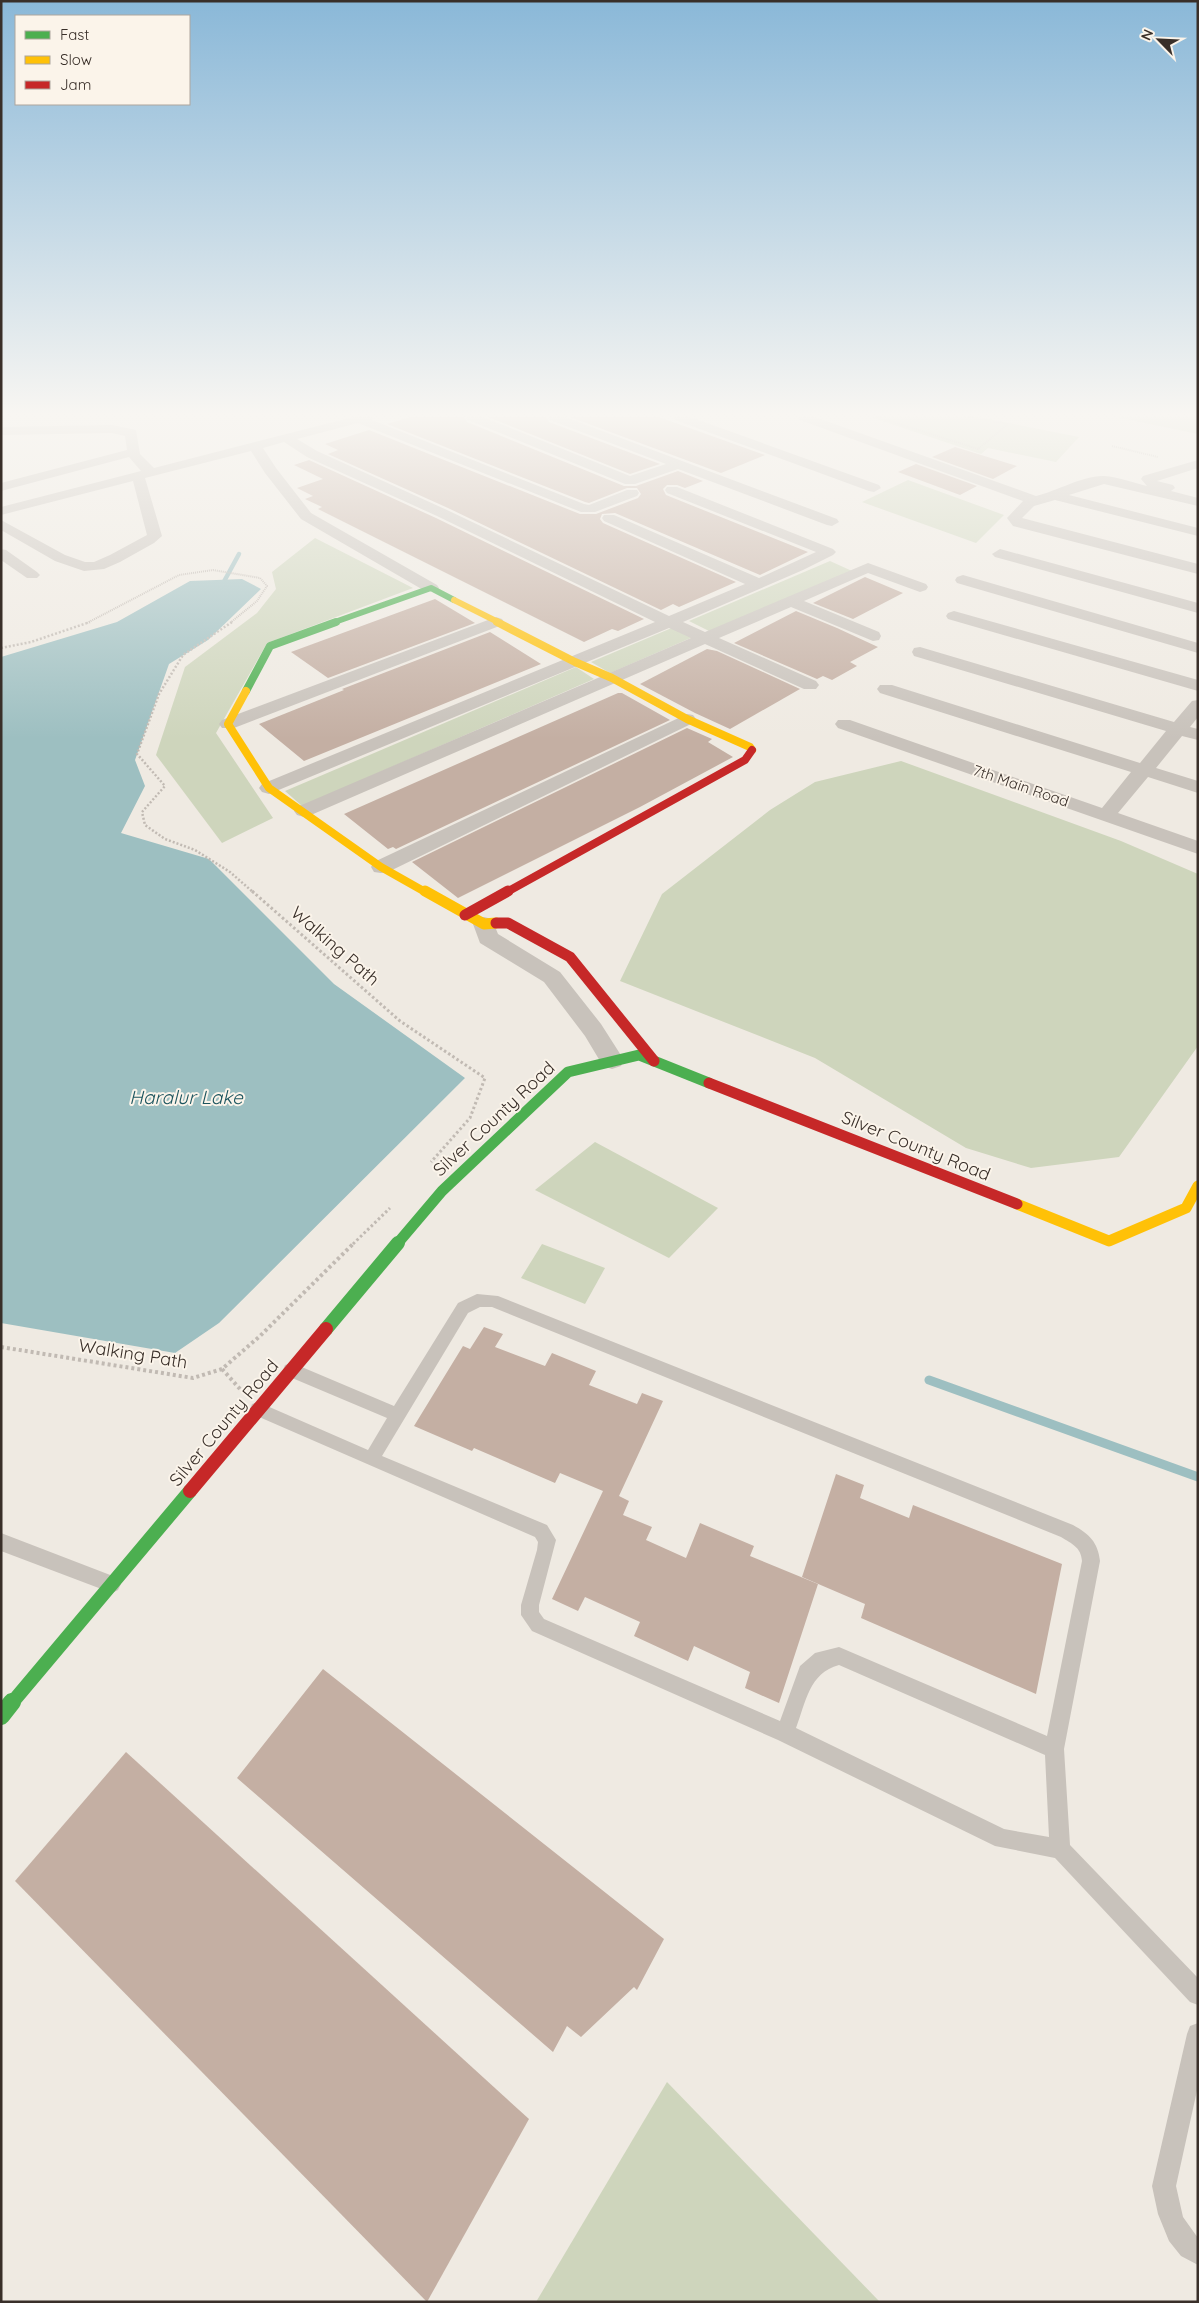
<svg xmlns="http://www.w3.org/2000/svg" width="1199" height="2303" font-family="Quicksand,sans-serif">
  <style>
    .green { fill: #ced5bc }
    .water { fill: #9dbfc1 }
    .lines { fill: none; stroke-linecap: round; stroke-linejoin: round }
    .stream-far1 { stroke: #9dbfc1; stroke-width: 4.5 }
    .stream { stroke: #9dbfc1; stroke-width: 9 }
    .building { fill: #c4afa3 }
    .path-far3 { stroke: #c1bab3; stroke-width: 2; stroke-dasharray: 1 1; stroke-linecap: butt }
    .path-far2 { stroke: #c1bab3; stroke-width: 2.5; stroke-dasharray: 2 2; stroke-linecap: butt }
    .path-far1 { stroke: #c1bab3; stroke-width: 3; stroke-dasharray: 2.5 2.5; stroke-linecap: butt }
    .path { stroke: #c1bab3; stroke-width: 4; stroke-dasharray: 3 3; stroke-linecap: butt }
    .lane { fill: #c8c2bb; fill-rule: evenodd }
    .street { fill: #c8c2bb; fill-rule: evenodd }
    .fast-far4 { stroke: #4caf50; stroke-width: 6 }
    .fast-far3 { stroke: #4caf50; stroke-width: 8 }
    .fast-far2 { stroke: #4caf50; stroke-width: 11 }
    .fast-far1 { stroke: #4caf50; stroke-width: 14 }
    .fast { stroke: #4caf50; stroke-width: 18 }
    .slow-far2 { stroke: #ffc107; stroke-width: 6 }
    .slow-far1 { stroke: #ffc107; stroke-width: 8 }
    .slow { stroke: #ffc107; stroke-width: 11 }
    .jam-far2 { stroke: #c62828; stroke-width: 8 }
    .jam-far1 { stroke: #c62828; stroke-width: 11 }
    .jam { stroke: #c62828; stroke-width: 14 }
    .labels { text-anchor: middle; stroke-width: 4; stroke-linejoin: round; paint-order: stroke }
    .far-street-label { font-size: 15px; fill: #392f29; stroke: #fbf4ea }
    .street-label { font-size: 18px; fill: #392f29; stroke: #fbf4ea }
    .water-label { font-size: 19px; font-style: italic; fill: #1b545e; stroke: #fbf4ea }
  </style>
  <rect width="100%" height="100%" fill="#efeae2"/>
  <g class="green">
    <polygon points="870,417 979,417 1079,437 1056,462 988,448 981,454"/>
    <polygon points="1116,417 1198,417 1198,434"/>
    <polygon points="908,480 1004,515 976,543 862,502"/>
    <polygon points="315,538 413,588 267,643 216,733 273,818 222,843 156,755 185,667 257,613 276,589 272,572"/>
    <polygon points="830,561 852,571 711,632 689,621"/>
    <polygon points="674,627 693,637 610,673 591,662"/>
    <polygon points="576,667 594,679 302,806 285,791"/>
    <polygon points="901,761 1121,841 1198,874 1198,1046 1119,1157 1031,1168 966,1148 815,1058 620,981 662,894 770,810 815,782"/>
    <polygon points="595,1142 718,1208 669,1258 535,1190"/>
    <polygon points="542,1244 605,1268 585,1304 521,1278"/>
    <polygon points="667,2082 879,2301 879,2302 536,2302"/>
  </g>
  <polygon class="water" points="242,579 261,589 208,640 169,664 135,760 145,786 121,833 209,859 334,984 465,1078 219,1323 175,1353 1,1323 1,657 117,622 190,581"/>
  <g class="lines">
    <polyline class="stream-far1" points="221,587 239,554"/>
    <polyline class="stream" points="929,1380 1198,1477"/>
  </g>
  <g class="building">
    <polygon points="410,417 464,417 467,422 624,486 636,486 678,471 703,481 685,488 677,485 667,485 663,489 666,495 808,552 760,575 615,513 602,514 600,519 603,523 736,582 679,607 673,604 661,610 448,508 328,454 338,450 325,444 369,430 580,514 596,514 638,498 641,494 637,488 627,488 589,503 585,502 387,424"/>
    <polygon points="488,417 546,417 549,422 660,464 630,474"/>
    <polygon points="570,417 659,417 765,455 721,473"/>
    <polygon points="955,447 1017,466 993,479 932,457"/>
    <polygon points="309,460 436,518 644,619 618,631 612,629 584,642 318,509 322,507 305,499 313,496 297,488 323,479 294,465"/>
    <polygon points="916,464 977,486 960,495 898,472"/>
    <polygon points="865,577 903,593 853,619 813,603"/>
    <polygon points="435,599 475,623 328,678 291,652"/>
    <polygon points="796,611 837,628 878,647 850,662 857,666 832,680 823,676 817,679 734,643"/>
    <polygon points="490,632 541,664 304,761 259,724 344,690 342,689"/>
    <polygon points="707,649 717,651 800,689 730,729 695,713 640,684"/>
    <polygon points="618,693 622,693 670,720 396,849 393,847 388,849 344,814"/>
    <polygon points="687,728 712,739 708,742 733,757 640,807 458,898 412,862"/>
    <polygon points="484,1327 503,1334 495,1347 545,1366 552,1353 596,1371 589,1385 637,1404 642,1393 663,1401 619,1496 629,1501 623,1515 652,1527 646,1540 686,1558 700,1523 754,1546 750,1556 818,1584 779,1703 745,1688 750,1672 694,1646 688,1661 634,1636 640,1622 585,1597 578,1611 552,1599 603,1491 560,1473 555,1483 474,1448 472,1451 414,1426 463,1346 470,1349"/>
    <polygon points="836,1474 864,1485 860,1498 909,1518 913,1505 1062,1564 1036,1694 861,1618 865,1604 802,1577"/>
    <polygon points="323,1669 664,1939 637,1990 634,1987 581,2037 567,2026 553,2052 237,1778"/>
    <polygon points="126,1752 529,2119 427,2302 15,1881"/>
  </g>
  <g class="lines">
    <g class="path-far3">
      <polyline points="878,417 978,449 1008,424"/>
      <polyline points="968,417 1008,424"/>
      <polyline points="1112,446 1158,457"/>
      <polyline points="87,623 179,575 213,570 260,578 267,586 257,601 230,623"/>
    </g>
    <g class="path-far2">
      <polyline points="232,622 183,655 159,694 137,754 165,786 142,812 145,825 165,839 195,850 230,872 254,893"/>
      <polyline points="1,648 31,642 90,622"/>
    </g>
    <g class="path-far1">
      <polyline points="252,891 400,1021 485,1078 470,1118 431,1162"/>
      <polyline points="353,1244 390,1208"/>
    </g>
    <g class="path">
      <polyline points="1,1347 193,1378 222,1369 260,1336 354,1243"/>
      <polyline points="222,1369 240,1389"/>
    </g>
    <g class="lane">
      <path d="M477,1294L498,1296L1073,1525C1089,1534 1098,1542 1100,1561L1064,1749L1070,1845L1198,1978V2005L1190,2002L1055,1858L995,1846L778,1740L532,1631L521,1615V1605L537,1550L538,1542L535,1537L252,1414L250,1409L252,1404L258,1402L368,1450L387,1418L285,1375L283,1370L285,1365L291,1363L297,1365L394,1406L458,1303ZM480,1307H492L1061,1537C1072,1544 1081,1547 1082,1561L1047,1736L839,1647L815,1653L800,1666L780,1721L544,1619L539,1612V1605L556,1540L547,1525L382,1456L468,1313ZM839,1665L1045,1755L1049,1837L1004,1829L796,1728C806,1702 809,1673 839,1665Z"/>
      <polygon points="1,1533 118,1578 121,1584 118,1590 112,1593 1,1551"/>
      <polygon points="1198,2023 1198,2086 1176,2186 1183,2217 1198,2238 1198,2265 1181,2256 1169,2241 1158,2214 1152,2186 1187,2034 1190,2026"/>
    </g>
    <g class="street">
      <polygon points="353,417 373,417 372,420 584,504 589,505 627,490 637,490 639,493 637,496 595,512 581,512 358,423 297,439 317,451 447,510 669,616 745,584 604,521 602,518 604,515 614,515 759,578 816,552 667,493 665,490 667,487 677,487 833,549 836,552 833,555 803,570 683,622 705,632 868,563 926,584 928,587 926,590 920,592 868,573 804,601 879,632 881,636 879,640 873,641 791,607 719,638 816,681 819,685 816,689 804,689 705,644 311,815 304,817 297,815 294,811 297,807 691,638 669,628 269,794 262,792 259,788 262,784 655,622 437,516 307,457 284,442 263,448 276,468 311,513 437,585 439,588 437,591 425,591 301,519 265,473 251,451 145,478 162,536 154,543 120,562 104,569 84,571 55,561 1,530 1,520 65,555 85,562 94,562 110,555 147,535 133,481 1,515 1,507 141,471 129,457 1,491 1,483 127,450 125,436 112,433 1,435 1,427 112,425 136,430 140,454 154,468"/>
      <polygon points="466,417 483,417 630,476 666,464 550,420 548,417 565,417 837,519 839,522 832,526 827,525 678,469 635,484 625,484 468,420"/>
      <polygon points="673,417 690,417 879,485 881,488 874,492 869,491 675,420"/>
      <path d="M798,417H815L1036,496C1057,491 1084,475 1104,476C1118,477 1134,483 1147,486L1141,479L1143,476L1198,460V468L1157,481L1173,485L1175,488L1171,491L1198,498V506L1104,484L1069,495L1198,528V536L1055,500L1034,506L1022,518L1198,564V574L1013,526L1007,518L1023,501L800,420Z"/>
      <polygon points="1,549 6,550 37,572 40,575 37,578 27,578 1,560"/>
      <polygon points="1000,549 1198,603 1198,613 995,557 992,554"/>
      <polygon points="963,575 1198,643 1198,653 957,583 955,580 957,577"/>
      <polygon points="954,611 1198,680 1198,691 948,619 946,616 948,613"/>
      <polygon points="496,617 502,619 504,622 502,625 234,728 222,728 219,724 222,720"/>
      <polygon points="920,647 1174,722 1192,701 1198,700 1198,717 1190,727 1198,729 1198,740 1182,736 1156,768 1198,781 1198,793 1148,777 1118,813 1198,841 1198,854 838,728 835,724 838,720 850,720 1102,808 1131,772 880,693 877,689 880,685 892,685 1140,763 1166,731 914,656 912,652 914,648"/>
      <polygon points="687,714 693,715 696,719 693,723 388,872 381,873 374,872 371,867 374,862"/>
      <polygon points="484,917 492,919 498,934 560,972 601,1024 624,1060 621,1066 612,1069 603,1066 585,1036 544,982 480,943 473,924 476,919"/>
    </g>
    <polyline class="fast-far4" points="332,623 431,588 454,600"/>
    <polyline class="fast-far3" points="246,691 270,646 336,622"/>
    <polyline class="fast-far2" points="397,1244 442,1191 568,1072 639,1055 709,1083"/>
    <g class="fast-far1">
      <polyline points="326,1329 398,1243"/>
      <polyline points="11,1704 190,1491"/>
    </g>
    <polyline class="fast" points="1,1716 12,1702"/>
    <polyline class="slow-far2" points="454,600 500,623"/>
    <g class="slow-far1">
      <polyline points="497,622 575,662 612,678 687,719 750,747 752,750"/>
      <polyline points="246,691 228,724 269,788 381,867 427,893"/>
    </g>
    <g class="slow">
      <polyline points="425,891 484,924 496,923"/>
      <polyline points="1017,1204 1109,1241 1186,1208 1198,1186"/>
    </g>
    <polyline class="jam-far2" points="505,893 745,760 752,750"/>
    <g class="jam-far1">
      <polyline points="465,915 508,891"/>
      <polyline points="496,923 508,923 570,957 654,1061"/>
      <polyline points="709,1083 1017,1204"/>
    </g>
    <polyline class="jam" points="190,1491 326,1329"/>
  </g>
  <linearGradient id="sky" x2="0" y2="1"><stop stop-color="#8ab8d8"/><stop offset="0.56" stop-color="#f8f6f2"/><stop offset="1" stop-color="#f8f6f2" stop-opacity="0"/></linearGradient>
  <rect width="1199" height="739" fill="url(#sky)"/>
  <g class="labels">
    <g class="far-street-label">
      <text transform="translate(1021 786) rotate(19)" y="5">7th Main Road</text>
    </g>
    <g class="street-label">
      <text transform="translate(335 946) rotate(41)" y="6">Walking Path</text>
      <text transform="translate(494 1119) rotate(-43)" y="6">Silver County Road</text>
      <text transform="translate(916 1146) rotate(22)" y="6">Silver County Road</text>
      <text transform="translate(133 1354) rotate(9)" y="6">Walking Path</text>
      <text transform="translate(224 1423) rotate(-50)" y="6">Silver County Road</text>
    </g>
    <g class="water-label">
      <text x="186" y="1104">Haralur Lake</text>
    </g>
  </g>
  <rect width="1199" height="2303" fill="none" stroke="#392f29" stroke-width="5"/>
  <rect x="15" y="15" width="175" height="90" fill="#fbf4ea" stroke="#ada59d"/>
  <rect x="25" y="31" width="25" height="8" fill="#4caf50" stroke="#ada59d"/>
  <text x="60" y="40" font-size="15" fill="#392f29">Fast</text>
  <rect x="25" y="56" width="25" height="8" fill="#ffc107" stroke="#ada59d"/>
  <text x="60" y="65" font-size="15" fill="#392f29">Slow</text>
  <rect x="25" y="81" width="25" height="8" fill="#c62828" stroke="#ada59d"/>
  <text x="60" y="90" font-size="15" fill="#392f29">Jam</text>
  <g transform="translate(1159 40) rotate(294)" stroke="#fbf4ea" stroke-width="4" paint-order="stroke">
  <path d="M0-4L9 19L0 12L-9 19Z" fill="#392f29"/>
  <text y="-8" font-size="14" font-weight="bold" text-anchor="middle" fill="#392f29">N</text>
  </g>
</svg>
